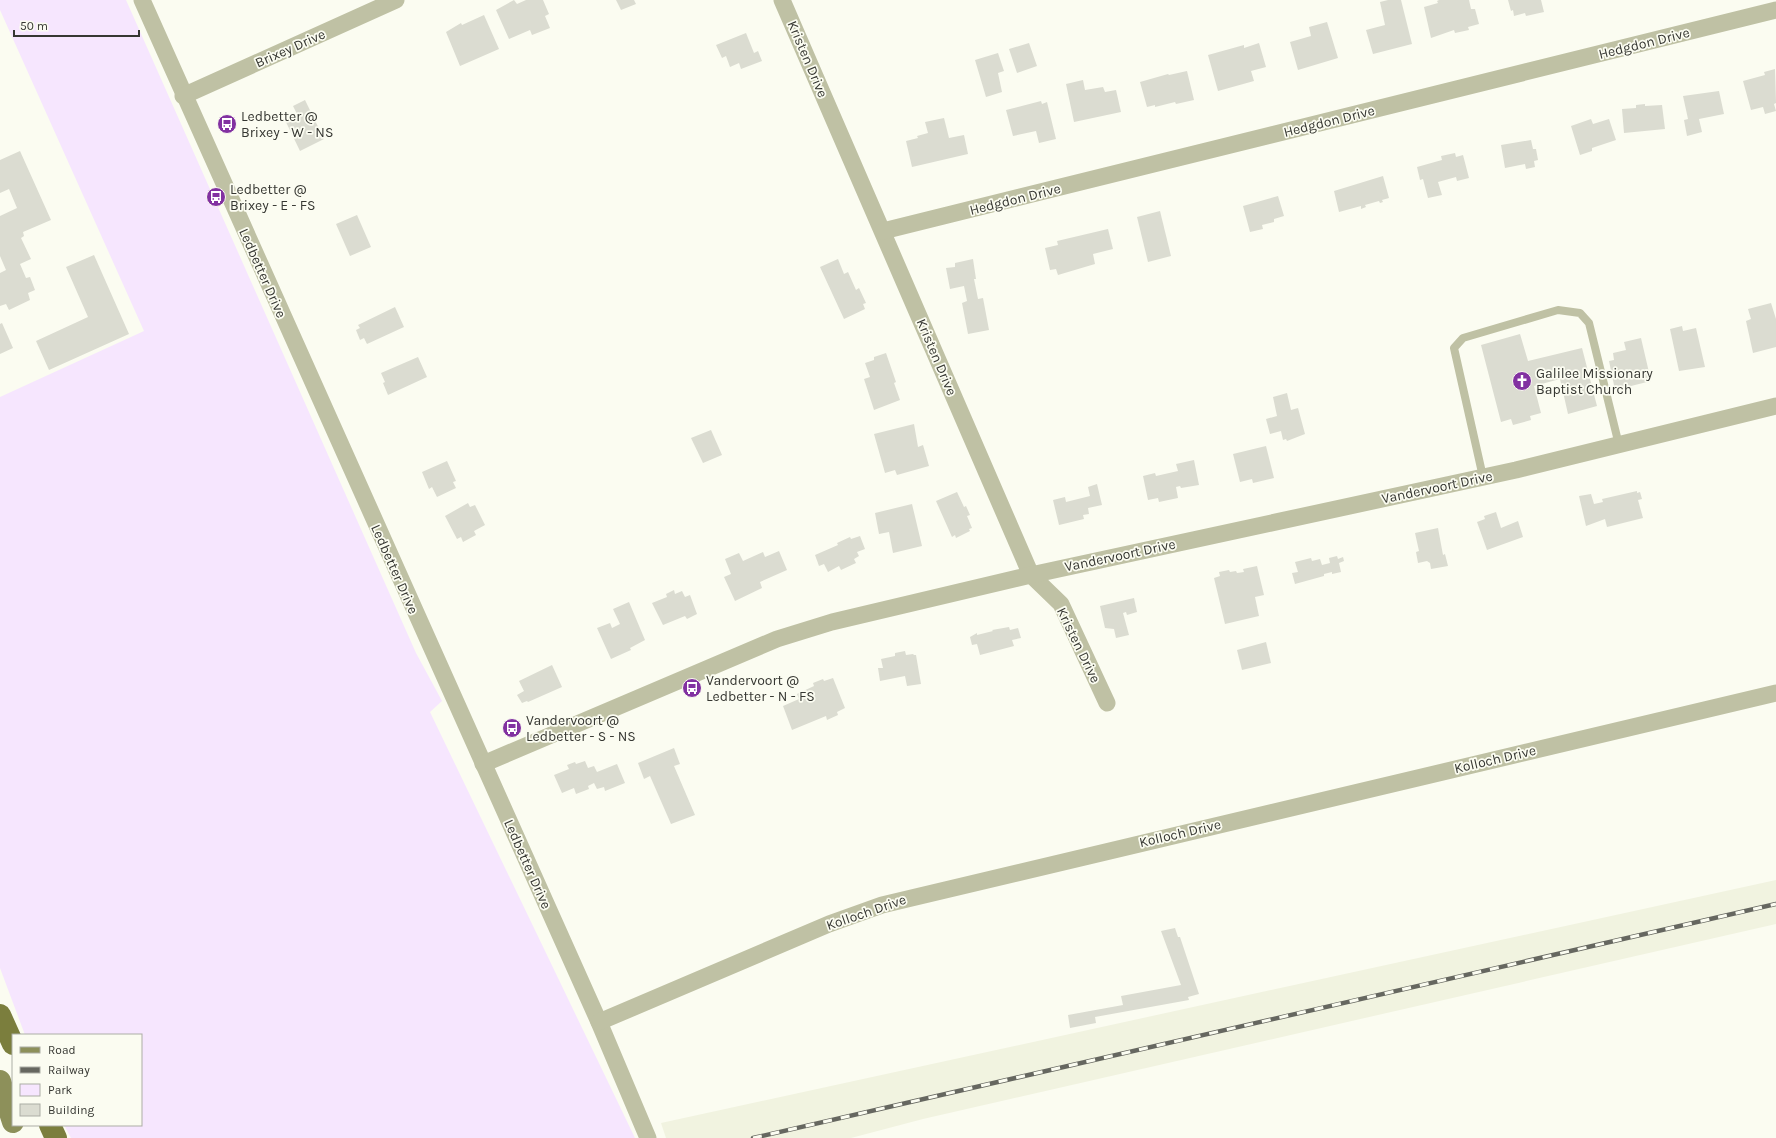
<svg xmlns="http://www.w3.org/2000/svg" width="1776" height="1138" font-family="Karla,sans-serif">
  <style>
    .built { fill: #f1f3e0 }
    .green { fill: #f6e6fe }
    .building { fill: #dbdcd1 }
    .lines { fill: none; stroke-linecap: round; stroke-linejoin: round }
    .lane { stroke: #bfc1a4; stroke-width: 8 }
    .street { stroke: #bfc1a4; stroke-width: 17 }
    .primary { stroke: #8d905a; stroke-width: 22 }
    .highway { stroke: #7b7e3d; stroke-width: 22 }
    .rail-casing { stroke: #666760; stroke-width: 4.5 }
    .rail { stroke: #fbfcf1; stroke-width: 3; stroke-dasharray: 9; stroke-linecap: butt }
    .labels { text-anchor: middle; stroke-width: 3.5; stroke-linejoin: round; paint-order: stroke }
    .street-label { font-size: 14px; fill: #363732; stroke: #fbfcf1 }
    .poi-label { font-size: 14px; fill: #363732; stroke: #fbfcf1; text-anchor: start }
  </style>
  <rect width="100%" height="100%" fill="#fbfcf1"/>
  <polygon class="built" points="1776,880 1776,924 923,1119 851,1138 666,1138 661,1123"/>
  <polygon class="green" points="0,0 126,0 416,653 442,701 430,712 635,1138 71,1138 64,1125 141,1125 141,1035 25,1035 0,968 0,397 144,331 0,10"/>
  <g class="building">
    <polygon points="514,0 517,4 526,0 543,0 549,14 545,16 550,28 532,35 530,30 509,39 496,10"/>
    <polygon points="616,0 634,0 636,4 621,10"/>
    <polygon points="1388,0 1401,0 1412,44 1373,54 1366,30 1385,25 1380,2"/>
    <polygon points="1439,0 1469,0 1471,9 1475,9 1479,24 1468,27 1469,30 1455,33 1454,30 1431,38 1424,7 1438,3 1437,1"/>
    <polygon points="1508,0 1541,0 1544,12 1526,16 1525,13 1514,16 1513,10 1511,11"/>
    <polygon points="484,15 499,49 460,66 446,32 461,23 462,25"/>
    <polygon points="1327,22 1338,58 1298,70 1290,42 1311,36 1309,27"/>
    <polygon points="746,33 754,53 758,51 762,61 741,69 739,63 730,67 726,56 722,58 716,45"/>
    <polygon points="1029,43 1037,66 1017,73 1009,49"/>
    <polygon points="1259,43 1266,67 1251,71 1254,81 1218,91 1208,55 1244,45 1244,48"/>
    <polygon points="998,53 1004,71 998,73 1002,92 986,97 975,60"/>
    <polygon points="1775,69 1776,103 1774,104 1776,111 1765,114 1763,107 1751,110 1743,81 1765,75 1764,72"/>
    <polygon points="1187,71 1194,100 1176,104 1175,102 1155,107 1155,105 1147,107 1140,82 1168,74 1169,75"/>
    <polygon points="1083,80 1085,90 1103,87 1105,92 1116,90 1121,112 1074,122 1066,84"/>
    <polygon points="1719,91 1724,114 1699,119 1702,132 1687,136 1684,120 1688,119 1683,96"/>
    <polygon points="305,100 324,139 300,151 285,120 297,114 293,106"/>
    <polygon points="1041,101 1042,104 1047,102 1056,139 1039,143 1036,131 1013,136 1006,110"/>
    <polygon points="1645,104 1645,106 1662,105 1665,129 1624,133 1622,109 1636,108 1636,105"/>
    <polygon points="944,118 949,138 964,135 968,154 912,167 906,141 918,138 917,136 928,133 925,122"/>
    <polygon points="1591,119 1593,124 1609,119 1616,140 1592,148 1592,151 1580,155 1571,126"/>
    <polygon points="1531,140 1533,149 1536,149 1538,160 1534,161 1535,167 1526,169 1525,164 1505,168 1501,145"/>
    <polygon points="20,151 51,220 23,232 24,236 21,238 31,259 20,264 26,278 30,277 35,290 28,293 30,300 9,310 6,304 0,306 0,273 6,270 0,256 0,216 17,208 9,189 0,193 0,160"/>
    <polygon points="1455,153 1456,157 1463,155 1469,178 1457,181 1456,177 1438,182 1442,195 1428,198 1423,179 1420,180 1417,167 1442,160 1441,156"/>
    <polygon points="1383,176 1389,198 1382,200 1383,202 1380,203 1379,201 1365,205 1366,207 1361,209 1361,206 1339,212 1334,191"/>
    <polygon points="1278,196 1284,216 1274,219 1274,222 1262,225 1263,229 1250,232 1243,206"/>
    <polygon points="1160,211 1171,256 1148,262 1137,217"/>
    <polygon points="357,215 371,247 350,256 336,224"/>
    <polygon points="1108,229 1113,249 1093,254 1095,264 1058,275 1056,269 1050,270 1045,248 1058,245 1057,241"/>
    <polygon points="94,255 129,334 49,370 36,341 88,317 66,267"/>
    <polygon points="838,259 844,274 848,272 856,290 859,288 866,303 863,304 865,309 844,319 820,267"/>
    <polygon points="973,259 976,279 974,279 978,299 983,298 989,330 968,334 962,303 967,301 964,286 950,289 946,268 955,267 955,263"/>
    <polygon points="1771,303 1776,319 1776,347 1753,353 1746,321 1751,319 1748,309"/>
    <polygon points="395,307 404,327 367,344 364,338 360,340 356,330 360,328 358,325"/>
    <polygon points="2,323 13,348 0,354 0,324"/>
    <polygon points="1682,326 1683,331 1696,328 1705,367 1679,371 1670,329"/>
    <polygon points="1520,334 1528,361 1582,348 1597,406 1568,414 1560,379 1534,386 1541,413 1530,416 1531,420 1513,425 1511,419 1501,422 1481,345"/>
    <polygon points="1641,338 1651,381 1615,390 1609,361 1614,360 1613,353 1626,350 1624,342"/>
    <polygon points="886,353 896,382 894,383 900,400 874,410 864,379 870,377 865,363 874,360 874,357"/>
    <polygon points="418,357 427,377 388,395 383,383 385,382 381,373"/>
    <polygon points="1287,393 1291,410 1298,408 1305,434 1287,441 1286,439 1283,440 1281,431 1270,434 1266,419 1277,416 1273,397"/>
    <polygon points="914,424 918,447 923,445 929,466 897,475 895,470 885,473 874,434"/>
    <polygon points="711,430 722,455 703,463 691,438"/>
    <polygon points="1266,446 1274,478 1253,483 1252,479 1240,482 1233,454"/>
    <polygon points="1194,460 1199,485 1181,488 1180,486 1176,487 1178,498 1159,502 1158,498 1148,500 1143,476 1155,473 1156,476 1178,471 1176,464"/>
    <polygon points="447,461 456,481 453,482 456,488 437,497 432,487 429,489 422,472"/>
    <polygon points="1097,484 1102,505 1088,508 1089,514 1083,515 1084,519 1059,525 1053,500 1065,497 1066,502 1090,496 1088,487"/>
    <polygon points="1637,491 1637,493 1640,492 1642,499 1638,500 1643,518 1607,527 1605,519 1586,526 1579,496 1591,494 1594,504 1603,502 1602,499"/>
    <polygon points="957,492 964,507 966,506 970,515 967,516 972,528 969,529 970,531 956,538 955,535 952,537 936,501"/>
    <polygon points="468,503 470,507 475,505 485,525 474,531 476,535 463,542 461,537 457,539 445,516"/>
    <polygon points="912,504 922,546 893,553 889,532 879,534 875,513"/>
    <polygon points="1496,512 1501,528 1518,521 1523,537 1487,550 1477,522 1485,519 1484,516"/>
    <polygon points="1438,528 1443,555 1445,554 1448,566 1431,569 1430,563 1427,561 1418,563 1416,552 1419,551 1415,533"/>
    <polygon points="860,536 865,549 857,552 859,556 854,559 856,563 841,570 839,566 828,572 824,564 819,566 815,555 838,545 837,543 850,537 851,539"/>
    <polygon points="779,551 787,570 760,582 762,588 735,601 724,577 731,574 725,559 739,553 743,561 763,552 765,557"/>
    <polygon points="1337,556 1338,559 1343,557 1344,561 1339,563 1341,572 1332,574 1332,572 1324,574 1324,576 1295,584 1292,573 1298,572 1295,562 1311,558 1312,561 1320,559 1322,565 1330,563 1329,558"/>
    <polygon points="1257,566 1264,595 1255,597 1259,616 1225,624 1214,578 1220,576 1219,572 1229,570 1230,572 1236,571 1237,573 1244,572 1243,569"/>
    <polygon points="674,590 675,594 682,591 685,597 690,595 697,614 687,619 685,616 663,625 652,603 667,597 666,594"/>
    <polygon points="1134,598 1137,612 1127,615 1126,612 1123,613 1129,635 1116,638 1114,629 1105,628 1100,606"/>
    <polygon points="629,602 645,640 630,648 631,650 611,659 597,628 610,623 612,628 620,624 613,609"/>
    <polygon points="1009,627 1010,630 1018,628 1021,638 1012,640 1014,646 980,655 977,644 972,645 970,637 977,633 977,635 993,631 992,630"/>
    <polygon points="1266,642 1271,663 1242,670 1237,650"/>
    <polygon points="905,651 906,655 913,654 914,655 916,655 921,684 907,686 905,676 880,681 878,668 883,668 881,659 895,656 895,653"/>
    <polygon points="552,665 562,687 528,702 527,701 522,703 517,695 524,691 519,681"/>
    <polygon points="833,678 845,708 837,712 838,715 827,720 826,716 792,730 783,706 799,699 797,694 814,686 813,683 823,679 824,681"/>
    <polygon points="674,748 680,764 674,766 695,815 671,824 650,776 644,779 638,763"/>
    <polygon points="585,761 588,768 594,766 597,772 617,764 625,783 605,791 604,787 597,789 594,783 588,786 589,789 576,794 574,788 562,793 554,775 569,769 567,765 575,762 576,764"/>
    <polygon points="1175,928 1178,937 1180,937 1199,994 1188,997 1189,1000 1095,1017 1096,1023 1070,1028 1068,1015 1123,1005 1121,996 1181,985 1161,931"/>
  </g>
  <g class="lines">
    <polyline class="lane" points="1483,477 1454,348 1463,338 1558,310 1580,313 1589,323 1619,445"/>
    <g class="street">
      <polyline points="142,0 599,1022 648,1138"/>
      <polyline points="782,0 1031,575 1061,604 1107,703"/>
      <polyline points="183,96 396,0"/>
      <polyline points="883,231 1776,10"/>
      <polyline points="483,764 777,639 832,622 1031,575 1516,470 1776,406"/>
      <polyline points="599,1022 829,924 882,905 1776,693"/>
    </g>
    <polyline class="primary" points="0,1081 13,1122"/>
    <g class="highway">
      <polyline points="0,1015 13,1044"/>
      <polyline points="50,1125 56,1138"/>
    </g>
    <defs>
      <polyline id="rail" points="753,1138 1776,904"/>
    </defs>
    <use href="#rail" class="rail-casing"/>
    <use href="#rail" class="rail"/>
  </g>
  <defs>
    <symbol id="bus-disc" viewBox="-11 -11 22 22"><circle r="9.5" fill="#8231a1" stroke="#fbfcf1"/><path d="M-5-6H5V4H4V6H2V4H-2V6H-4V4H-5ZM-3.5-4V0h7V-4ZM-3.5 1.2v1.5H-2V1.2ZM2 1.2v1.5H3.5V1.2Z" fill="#fff"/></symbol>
    <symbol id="church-disc" viewBox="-11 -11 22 22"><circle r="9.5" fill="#8231a1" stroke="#fbfcf1"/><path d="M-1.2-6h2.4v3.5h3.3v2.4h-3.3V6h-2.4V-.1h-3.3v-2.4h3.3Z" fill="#fff"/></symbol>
  </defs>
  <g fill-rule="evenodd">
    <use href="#bus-disc" x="216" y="113" width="22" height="22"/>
    <use href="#bus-disc" x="205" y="186" width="22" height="22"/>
    <use href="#church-disc" x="1511" y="370" width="22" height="22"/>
    <use href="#bus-disc" x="681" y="677" width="22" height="22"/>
    <use href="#bus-disc" x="501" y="717" width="22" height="22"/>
  </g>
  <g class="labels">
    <g class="street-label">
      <text transform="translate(1644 43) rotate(-14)" y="5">Hedgdon Drive</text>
      <text transform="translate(290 48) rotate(-24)" y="5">Brixey Drive</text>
      <text transform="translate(808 59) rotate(67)" y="5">Kristen Drive</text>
      <text transform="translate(1329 121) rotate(-14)" y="5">Hedgdon Drive</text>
      <text transform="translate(1015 199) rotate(-14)" y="5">Hedgdon Drive</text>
      <text transform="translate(263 273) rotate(66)" y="5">Ledbetter Drive</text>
      <text transform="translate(937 357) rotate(67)" y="5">Kristen Drive</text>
      <text transform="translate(1437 487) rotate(-12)" y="5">Vandervoort Drive</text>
      <text transform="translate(1120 555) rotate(-12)" y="5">Vandervoort Drive</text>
      <text transform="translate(395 569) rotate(66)" y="5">Ledbetter Drive</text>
      <text transform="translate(1079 645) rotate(64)" y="5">Kristen Drive</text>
      <text transform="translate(1495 759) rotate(-13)" y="5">Kolloch Drive</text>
      <text transform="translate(1180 833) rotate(-13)" y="5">Kolloch Drive</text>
      <text transform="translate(528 864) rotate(66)" y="5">Ledbetter Drive</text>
      <text transform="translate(866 912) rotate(-19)" y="5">Kolloch Drive</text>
    </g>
    <g class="poi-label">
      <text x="241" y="121">Ledbetter @<tspan x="241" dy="16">Brixey - W - NS</tspan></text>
      <text x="230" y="194">Ledbetter @<tspan x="230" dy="16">Brixey - E - FS</tspan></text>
      <text x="1536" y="378">Galilee Missionary<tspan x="1536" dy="16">Baptist Church</tspan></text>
      <text x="706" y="685">Vandervoort @<tspan x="706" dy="16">Ledbetter - N - FS</tspan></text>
      <text x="526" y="725">Vandervoort @<tspan x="526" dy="16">Ledbetter - S - NS</tspan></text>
    </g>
  </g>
  <rect x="12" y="1034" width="130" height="92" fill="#fbfcf1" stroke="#acada5"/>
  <rect x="20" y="1047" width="20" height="6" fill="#8d905a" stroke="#acada5"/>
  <text x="48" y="1054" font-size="12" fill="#363732">Road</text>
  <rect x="20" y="1067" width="20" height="6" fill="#666760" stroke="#acada5"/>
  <text x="48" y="1074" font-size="12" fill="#363732">Railway</text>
  <rect x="20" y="1084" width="20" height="12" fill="#f6e6fe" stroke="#acada5"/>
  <text x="48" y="1094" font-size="12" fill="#363732">Park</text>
  <rect x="20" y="1104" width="20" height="12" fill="#dbdcd1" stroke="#acada5"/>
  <text x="48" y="1114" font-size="12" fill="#363732">Building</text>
  <path d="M14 30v6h125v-6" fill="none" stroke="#363732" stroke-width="2"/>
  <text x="20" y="30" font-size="12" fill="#363732" stroke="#fbfcf1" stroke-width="3" paint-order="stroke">50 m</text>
</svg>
